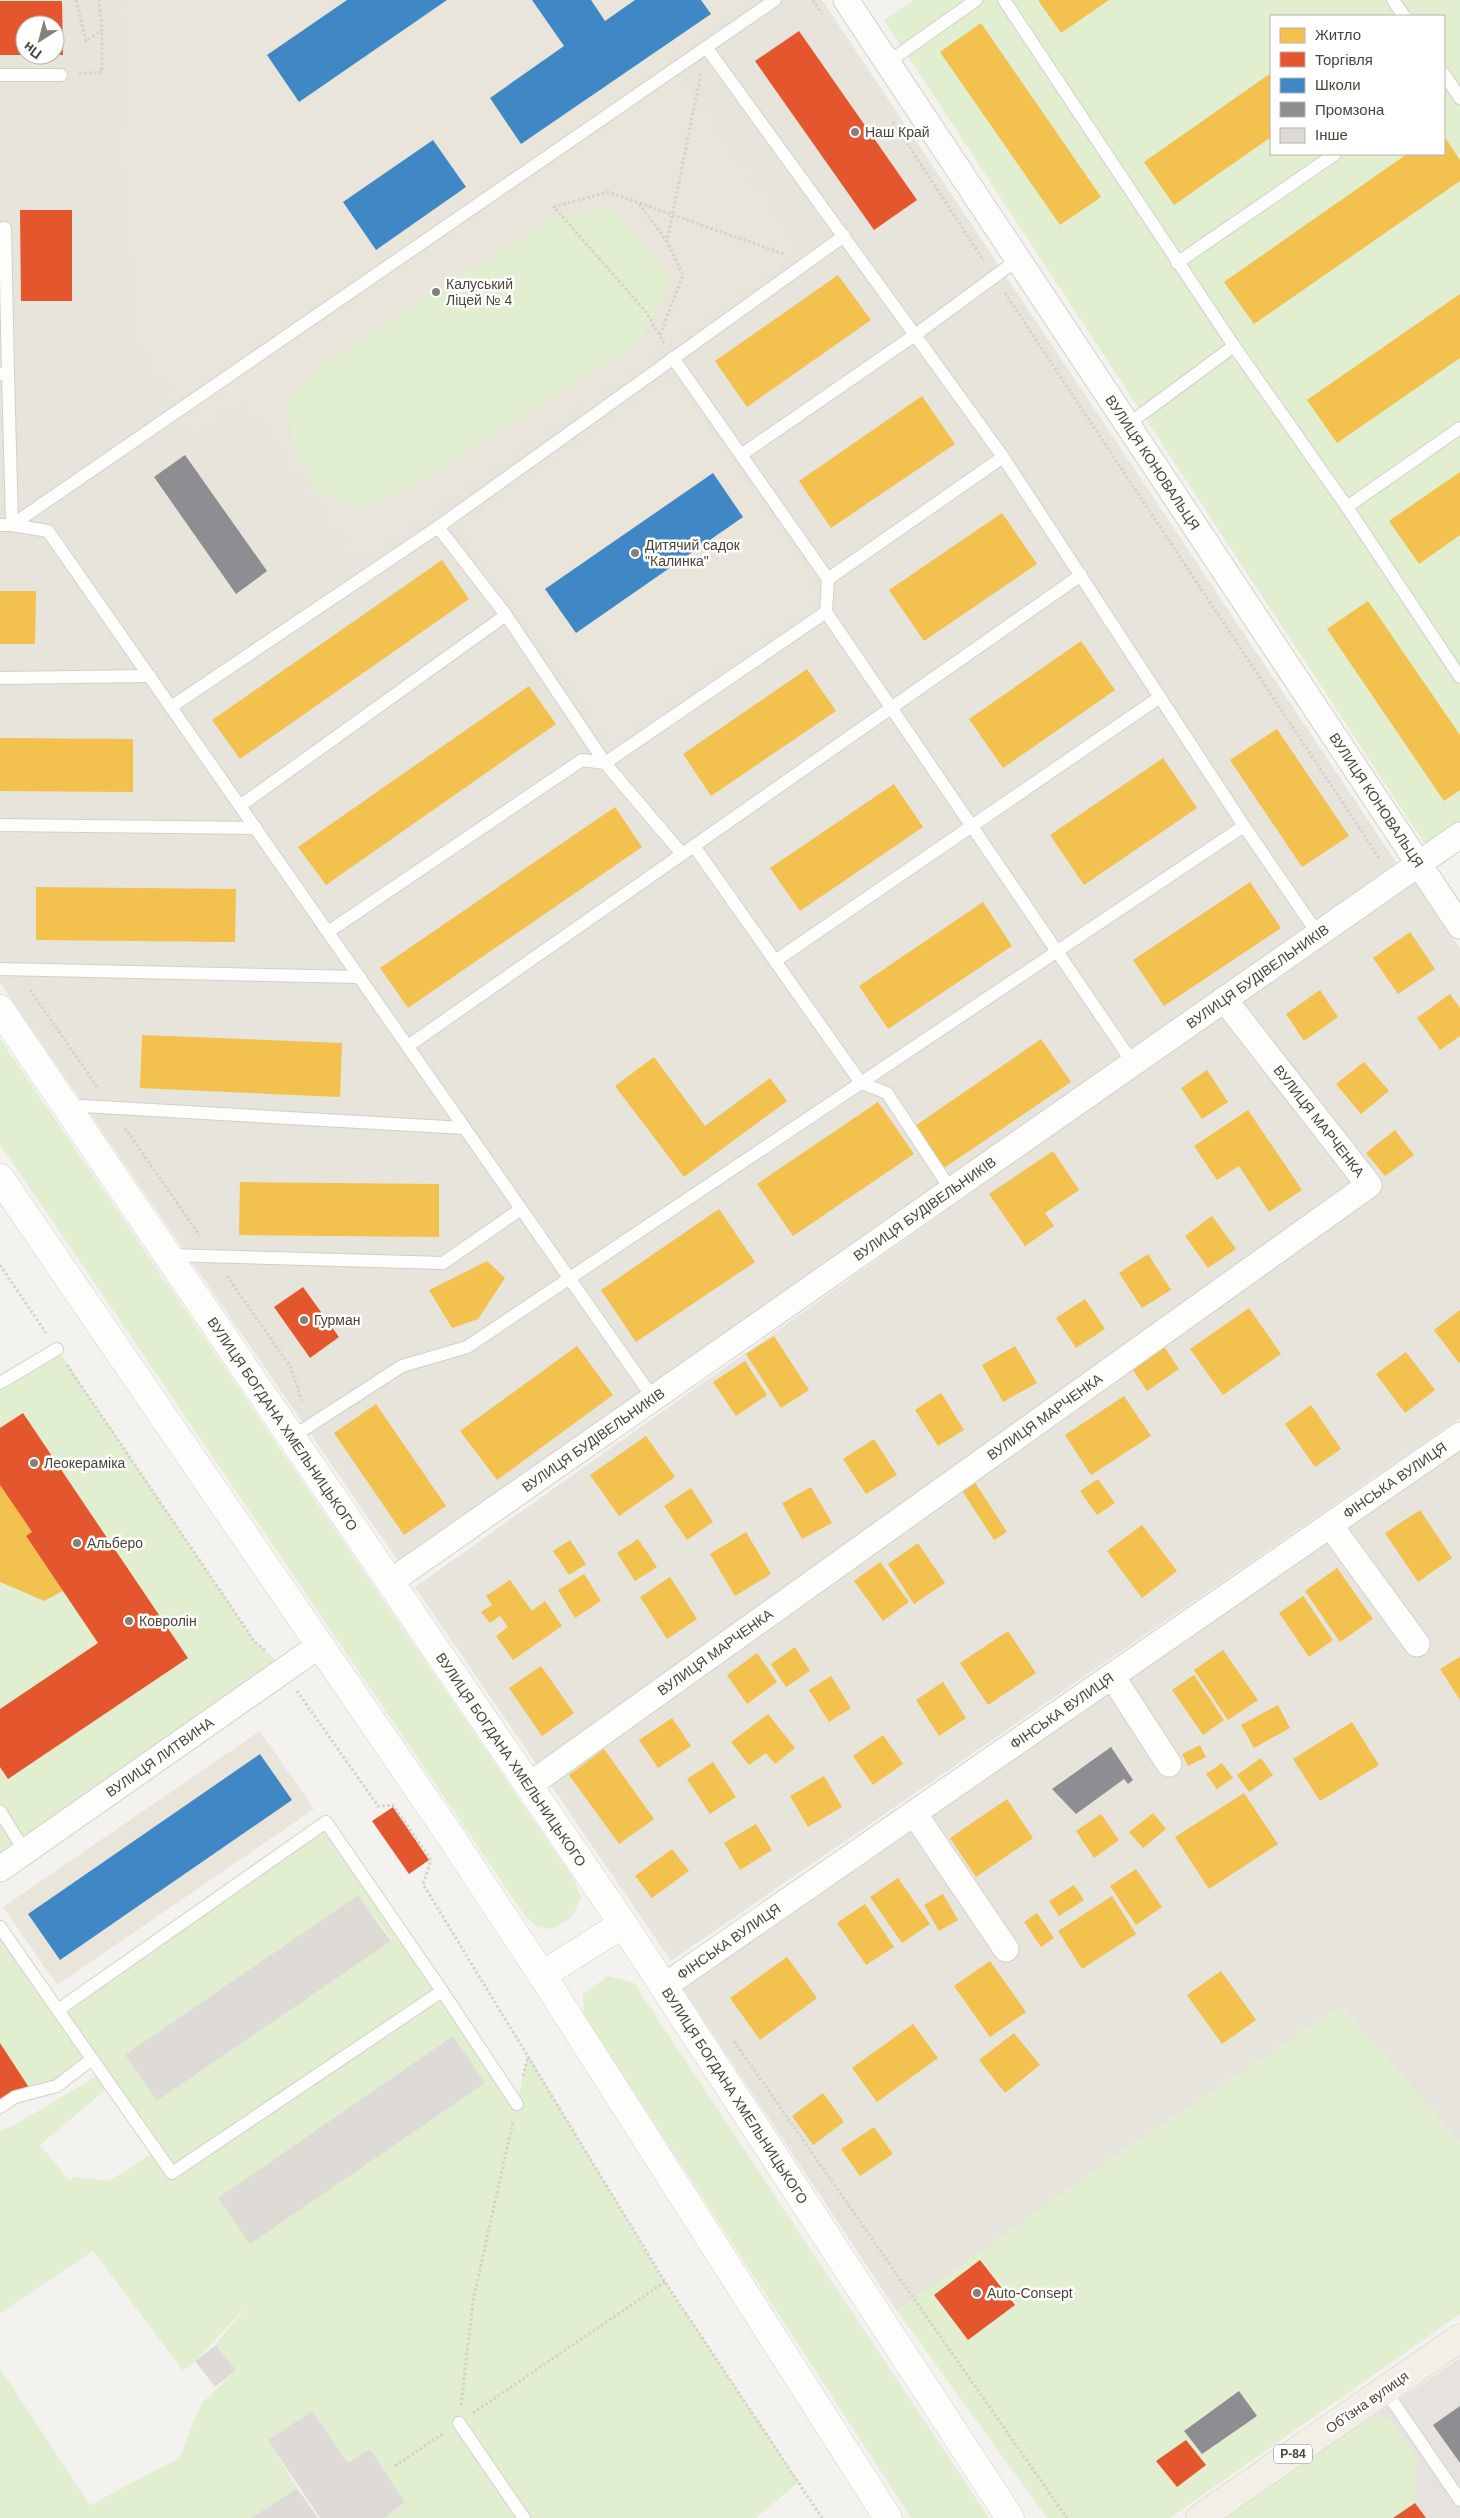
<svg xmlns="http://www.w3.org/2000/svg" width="1460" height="2518" font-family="Helvetica,sans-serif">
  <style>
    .residential { fill: #e7e4dc; fill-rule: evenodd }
    .industrial { fill: #e6e2de }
    .education { fill: #eae5da }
    .green { fill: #e1eecf; fill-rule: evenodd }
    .homes { fill: #f2c14e }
    .shops { fill: #e4572e }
    .schools { fill: #3f88c5 }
    .industry { fill: #8d8d92 }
    .building { fill: #dedbd6 }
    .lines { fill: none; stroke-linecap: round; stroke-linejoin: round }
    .service-casing { stroke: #d2d0cb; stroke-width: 14 }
    .minor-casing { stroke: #d2d0cb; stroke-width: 27 }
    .tertiary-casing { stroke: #d2d0cb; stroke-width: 29 }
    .primary-casing { stroke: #d6cebb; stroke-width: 29 }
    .path { stroke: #d3d2cc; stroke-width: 3; stroke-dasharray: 2.5 2.5; stroke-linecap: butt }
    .service { stroke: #fdfdfc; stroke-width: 12 }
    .minor { stroke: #fdfdfc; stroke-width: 25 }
    .tertiary { stroke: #fdfdfc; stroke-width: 28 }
    .primary { stroke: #f2efe6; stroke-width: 28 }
    .poi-dot { fill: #868178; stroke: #fff; stroke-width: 2 }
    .labels { text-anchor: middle; stroke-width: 5; stroke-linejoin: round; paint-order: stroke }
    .shield { fill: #fff; stroke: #817c74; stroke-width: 1 }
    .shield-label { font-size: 12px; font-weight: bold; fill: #4b4439 }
    .poi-label { font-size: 14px; fill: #4b4439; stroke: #fff; text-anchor: start }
    .street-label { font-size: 14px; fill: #4b4439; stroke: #fff }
  </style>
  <rect width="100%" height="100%" fill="#f4f2ee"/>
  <g class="residential">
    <path d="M0,0H822L1398,865L398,1561L0,983ZM25,25H55V55H25Z"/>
    <polygon points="1413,880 1460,948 1460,1418 671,1961 415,1587"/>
    <polygon points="1460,1446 1460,2143 1341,2005 897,2311 683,1989"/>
  </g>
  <polygon class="industrial" points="1460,2358 1460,2518 1226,2518 1377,2414"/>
  <g class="education">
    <polygon points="139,0 753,0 666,60 800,251 360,560 244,396 198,428 131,333 124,16"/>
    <polygon points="673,377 812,577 807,607 611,740 458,529"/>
    <polygon points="260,1731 314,1809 57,1985 3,1907"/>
  </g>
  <g class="green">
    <path d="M913,0H1460V821L1426,846L884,20ZM1271,16H1444V154H1271Z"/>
    <polygon points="609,205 672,280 638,343 408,490 357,508 318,492 294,444 286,402 321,365 550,219"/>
    <polygon points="0,1039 575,1881 581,1898 572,1917 552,1929 537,1927 525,1916 0,1144"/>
    <polygon points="54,1344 255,1642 272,1656 283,1673 0,1869 0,1767 188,1658 23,1413 0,1428 0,1378"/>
    <polygon points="0,1582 44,1601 63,1591 98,1643 0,1709"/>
    <path d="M326,1822L517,2103L528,2055L665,2282L799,2482L756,2518H384L405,2502L370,2449L348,2463L312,2411L268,2440L297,2488L251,2518H0V2368L90,2505L179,2458L201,2404L236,2370L216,2344L248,2305L195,2361L183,2371L93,2251L0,2314V2131L18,2123L98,2075L91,2059L0,2115V1927L57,2010ZM358,1895L392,1939L157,2101L126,2055ZM110,2086L170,2171L151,2154L109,2181L75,2177L69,2180L40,2145Z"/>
    <polygon points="608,1976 634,1983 989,2518 911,2518 584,2015 583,1994"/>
    <polygon points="1341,2005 1460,2143 1460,2314 1170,2518 1047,2518 897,2311 1123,2150"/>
    <polygon points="1377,2414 1393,2422 1417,2457 1415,2503 1393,2518 1226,2518"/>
  </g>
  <g class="homes">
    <polygon points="1038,0 1109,0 1061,33"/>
    <polygon points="981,23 1101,197 1060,225 940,52"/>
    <polygon points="1271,73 1271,137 1174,205 1144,162"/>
    <polygon points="1444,136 1460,160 1460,181 1254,324 1224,282 1407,154 1444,154"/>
    <polygon points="838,275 871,320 747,407 715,361"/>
    <polygon points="1460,294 1460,358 1337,443 1307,400"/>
    <polygon points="922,396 955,444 831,528 799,481"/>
    <polygon points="1460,472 1460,535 1419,564 1389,521"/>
    <polygon points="1002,513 1037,564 924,641 889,590"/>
    <polygon points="442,560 469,599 240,759 212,720"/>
    <polygon points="0,591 36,591 35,644 0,644"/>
    <polygon points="1368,601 1460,735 1460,790 1444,801 1327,629"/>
    <polygon points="1081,641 1115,690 1003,768 969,719"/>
    <polygon points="807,669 836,711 711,796 683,754"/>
    <polygon points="529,686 556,724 326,885 298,847"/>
    <polygon points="1277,729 1349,836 1302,867 1230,760"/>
    <polygon points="0,738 133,739 133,792 0,791"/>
    <polygon points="1163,758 1197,808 1084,885 1050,835"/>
    <polygon points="894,784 923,827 800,911 770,868"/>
    <polygon points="615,807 642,847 408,1008 380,968"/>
    <polygon points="1250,882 1281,928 1164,1006 1133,960"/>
    <polygon points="36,887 236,889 235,942 36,940"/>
    <polygon points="983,902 1012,946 888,1029 859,986"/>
    <polygon points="1410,932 1435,969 1398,994 1373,958"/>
    <polygon points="1320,990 1338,1017 1304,1041 1286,1014"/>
    <polygon points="1450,994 1460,1008 1460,1036 1440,1050 1417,1018"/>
    <polygon points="142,1035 342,1043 340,1097 140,1088"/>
    <polygon points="1041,1039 1071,1082 944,1168 915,1126"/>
    <polygon points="654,1057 705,1126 770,1078 787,1101 684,1177 615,1086"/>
    <polygon points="1364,1062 1389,1091 1361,1114 1336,1084"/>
    <polygon points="1207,1070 1228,1102 1202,1119 1181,1088"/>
    <polygon points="878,1102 914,1154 793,1236 757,1184"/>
    <polygon points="1248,1110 1302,1190 1269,1212 1239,1166 1217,1180 1194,1146"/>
    <polygon points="1395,1130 1414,1155 1385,1176 1366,1153"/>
    <polygon points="1053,1151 1079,1190 1045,1213 1054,1226 1025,1246 989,1194"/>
    <polygon points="240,1182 439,1184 439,1237 239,1235"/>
    <polygon points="719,1209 755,1262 636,1342 601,1290"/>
    <polygon points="1212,1216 1236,1249 1208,1268 1185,1236"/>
    <polygon points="1148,1254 1171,1290 1142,1308 1119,1273"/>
    <polygon points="487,1261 505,1278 478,1319 452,1328 429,1290"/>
    <polygon points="1085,1299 1105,1329 1076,1348 1056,1318"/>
    <polygon points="1249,1308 1281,1354 1223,1395 1190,1349"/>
    <polygon points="1460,1310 1460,1361 1459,1363 1434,1330"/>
    <polygon points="774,1336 809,1390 781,1408 746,1354"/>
    <polygon points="1161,1342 1179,1369 1147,1391 1129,1364"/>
    <polygon points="577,1346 613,1395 497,1480 460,1431"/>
    <polygon points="1015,1346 1037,1383 1003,1402 982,1365"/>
    <polygon points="1406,1352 1435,1390 1405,1413 1376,1374"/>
    <polygon points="745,1361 767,1395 736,1416 713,1382"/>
    <polygon points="941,1393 964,1430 938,1446 915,1410"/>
    <polygon points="1124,1396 1151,1436 1091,1475 1065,1435"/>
    <polygon points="376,1404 446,1506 404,1535 334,1433"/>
    <polygon points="1311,1405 1341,1449 1315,1467 1285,1424"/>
    <polygon points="646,1436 675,1477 619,1516 590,1475"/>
    <polygon points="874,1439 897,1475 866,1494 843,1459"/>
    <polygon points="1098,1479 1115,1503 1097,1515 1080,1491"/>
    <polygon points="974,1481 1007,1532 994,1540 961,1489"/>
    <polygon points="0,1485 32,1532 26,1536 63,1591 44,1601 0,1582"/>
    <polygon points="811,1487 832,1523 802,1539 782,1503"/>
    <polygon points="691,1488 713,1522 687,1540 664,1506"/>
    <polygon points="1420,1510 1452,1558 1418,1582 1385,1533"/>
    <polygon points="1142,1525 1177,1571 1142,1598 1107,1551"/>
    <polygon points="746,1532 771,1574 735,1596 710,1554"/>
    <polygon points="638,1539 657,1567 635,1581 617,1553"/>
    <polygon points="570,1540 586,1564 569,1575 553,1551"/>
    <polygon points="918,1543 945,1583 914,1604 888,1564"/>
    <polygon points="880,1562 909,1602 883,1621 854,1581"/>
    <polygon points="1337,1568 1373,1619 1340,1642 1305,1591"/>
    <polygon points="584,1574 601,1601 575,1618 558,1590"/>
    <polygon points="670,1577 697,1619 667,1639 640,1597"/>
    <polygon points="510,1580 532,1611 545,1601 562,1626 513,1660 496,1636 508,1627 500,1616 490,1623 481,1612 492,1605 486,1596"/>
    <polygon points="1303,1596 1333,1640 1309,1657 1279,1613"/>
    <polygon points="1008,1631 1036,1673 988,1705 960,1663"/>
    <polygon points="795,1647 810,1671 786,1687 771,1664"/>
    <polygon points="1223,1650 1258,1700 1228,1720 1194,1670"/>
    <polygon points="757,1653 777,1682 747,1704 727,1675"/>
    <polygon points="1460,1657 1460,1700 1440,1669"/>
    <polygon points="541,1666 574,1713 542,1736 509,1688"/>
    <polygon points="1194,1675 1224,1720 1203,1735 1172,1690"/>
    <polygon points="831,1676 851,1708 829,1722 809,1690"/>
    <polygon points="943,1682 966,1718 939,1736 916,1700"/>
    <polygon points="1278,1705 1290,1728 1254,1748 1241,1725"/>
    <polygon points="768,1714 795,1748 775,1764 766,1753 749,1765 731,1742"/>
    <polygon points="672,1718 691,1746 658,1768 639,1740"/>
    <polygon points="1352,1722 1379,1765 1320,1801 1293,1759"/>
    <polygon points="883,1735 903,1764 873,1785 853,1756"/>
    <polygon points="1200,1745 1206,1757 1188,1766 1182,1754"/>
    <polygon points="604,1749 654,1819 619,1844 569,1775"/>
    <polygon points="1261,1758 1273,1775 1249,1792 1237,1775"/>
    <polygon points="713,1762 736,1797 710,1814 687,1779"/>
    <polygon points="1222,1763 1233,1778 1217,1789 1206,1774"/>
    <polygon points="824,1776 842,1807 808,1827 790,1796"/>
    <polygon points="1244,1793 1278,1844 1209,1889 1175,1837"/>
    <polygon points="1007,1799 1033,1838 976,1877 950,1838"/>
    <polygon points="1153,1813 1166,1829 1143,1848 1129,1832"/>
    <polygon points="1101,1814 1119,1840 1094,1858 1076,1831"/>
    <polygon points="756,1824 772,1850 740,1870 724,1843"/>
    <polygon points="672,1849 689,1871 652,1898 635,1876"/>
    <polygon points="1136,1869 1162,1907 1136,1925 1110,1886"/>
    <polygon points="898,1878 930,1924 902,1943 870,1897"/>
    <polygon points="1074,1885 1084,1900 1059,1916 1049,1901"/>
    <polygon points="943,1894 958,1920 939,1931 924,1905"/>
    <polygon points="1112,1896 1136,1934 1082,1969 1058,1931"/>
    <polygon points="865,1904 894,1947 866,1965 837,1923"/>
    <polygon points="1037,1913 1054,1938 1041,1947 1024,1922"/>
    <polygon points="787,1957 817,1998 760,2040 730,1998"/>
    <polygon points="990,1961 1026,2012 990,2037 954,1986"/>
    <polygon points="1221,1971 1256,2020 1222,2044 1187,1995"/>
    <polygon points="913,2024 938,2058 877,2102 852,2068"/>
    <polygon points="1014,2033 1040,2065 1005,2093 979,2060"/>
    <polygon points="823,2093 844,2122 813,2145 792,2116"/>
    <polygon points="874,2127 893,2154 860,2176 841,2149"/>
  </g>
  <g class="shops">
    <polygon points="0,1 62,1 63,55 55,55 55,25 25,25 25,55 0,55"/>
    <polygon points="799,31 917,200 874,230 755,61"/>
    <polygon points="20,210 72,210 72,301 21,301"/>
    <polygon points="303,1287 339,1337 310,1358 274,1307"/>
    <polygon points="23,1413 188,1658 8,1779 0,1767 0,1709 98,1643 26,1536 32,1532 0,1485 0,1428"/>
    <polygon points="393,1807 429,1860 409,1874 372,1821"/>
    <polygon points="0,2043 28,2086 0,2104"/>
    <polygon points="980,2260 1015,2305 968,2340 934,2295"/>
    <polygon points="1186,2440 1206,2465 1177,2487 1156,2461"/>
    <polygon points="1415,2503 1426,2518 1393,2518"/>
  </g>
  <g class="schools">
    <polygon points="347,0 447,0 299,102 267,55"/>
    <polygon points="532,0 591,0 605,21 635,0 701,0 711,14 521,144 490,98 564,46"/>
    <polygon points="433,140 466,187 376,250 343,202"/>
    <polygon points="713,473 743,517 576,633 545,589"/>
    <polygon points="260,1754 292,1800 60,1960 28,1914"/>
  </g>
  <g class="industry">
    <polygon points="185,455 267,571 236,594 154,477"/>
    <polygon points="1111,1747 1133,1780 1128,1784 1124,1779 1076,1814 1052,1789"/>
    <polygon points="1239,2391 1257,2416 1202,2454 1184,2431"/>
    <polygon points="1460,2406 1460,2463 1433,2425"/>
  </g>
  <g class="building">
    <polygon points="358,1895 391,1941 157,2101 125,2055"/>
    <polygon points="453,2036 485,2083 250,2244 218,2198"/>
    <polygon points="216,2345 236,2370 215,2387 195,2361"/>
    <polygon points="312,2411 348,2463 370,2449 405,2502 384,2518 320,2518 268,2440"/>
    <polygon points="297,2488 318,2518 251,2518 268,2507"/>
  </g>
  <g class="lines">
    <defs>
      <g id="service">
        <polyline points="1004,0 1234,346 1347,507 1460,677"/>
        <polyline points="1393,0 1404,16"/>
        <polyline points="706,47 915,335 741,455"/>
        <polyline points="887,63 976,0"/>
        <polyline points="1444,74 1460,98"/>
        <polyline points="0,75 61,75"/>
        <polyline points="0,229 5,228 8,373 0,374"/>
        <polyline points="1017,260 915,335 1003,457 1244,826"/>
        <polyline points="1177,263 1335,154"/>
        <polyline points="673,358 828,579"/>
        <polyline points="1127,425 1234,346"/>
        <polyline points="1003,457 828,579 826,612 1133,1063"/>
        <polyline points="1347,507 1460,428"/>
        <polyline points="0,525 12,525 8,373"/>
        <polyline points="12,525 48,531 653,1398"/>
        <polyline points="12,525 775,0"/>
        <polyline points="438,527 844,236"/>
        <polyline points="0,678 150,676"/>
        <polyline points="171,707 438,527 506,615 605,763"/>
        <polyline points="240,806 506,615"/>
        <polyline points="0,825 256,828"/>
        <polyline points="694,846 861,1083 887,1093 951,1190"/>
        <polyline points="682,854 605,763 826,612"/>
        <polyline points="328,932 582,760 605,763"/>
        <polyline points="775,961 1160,697"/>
        <polyline points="0,969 360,977"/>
        <polyline points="408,1046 1081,575"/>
        <polyline points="65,1105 464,1128"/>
        <polyline points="168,1255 443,1263 521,1209"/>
        <polyline points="0,1383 57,1349"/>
        <polyline points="292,1437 402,1366 467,1347 1244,826 1318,934"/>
        <polyline points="0,1811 25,1852"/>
        <polyline points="0,1927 92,2059 57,2086 15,2097 0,2107"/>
        <polyline points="442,1991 517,2104"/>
        <polyline points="58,2010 326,1822 442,1991 172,2173 92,2059"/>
        <polyline points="1385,2390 1460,2500"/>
        <polyline points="459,2423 524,2518"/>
      </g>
      <g id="minor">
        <path id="s1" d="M846,0L1460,926"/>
        <polyline points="1330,1525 1417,1644"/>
        <path id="s2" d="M390,1582L1460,835"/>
        <polyline points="1112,1676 1169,1764"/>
        <path id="s3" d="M528,1786L1369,1185L1224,999"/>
        <polyline points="914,1813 1006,1949"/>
        <path id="s4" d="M0,1869L320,1645"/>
        <path id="s5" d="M663,1987L1460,1435"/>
      </g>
      <g id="tertiary">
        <path id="s6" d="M0,1009L623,1924L1010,2518"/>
        <polyline points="0,1178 447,1831 542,1975 888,2518"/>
        <polyline points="542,1975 623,1924"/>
      </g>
      <polyline id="primary" points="1200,2518 1460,2338"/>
    </defs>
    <use href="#service" class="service-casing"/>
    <use href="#minor" class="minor-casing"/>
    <use href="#tertiary" class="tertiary-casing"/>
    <use href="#primary" class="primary-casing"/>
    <g class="path">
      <polyline points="76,0 86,41 102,30 99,0"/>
      <polyline points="813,0 822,14"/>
      <polyline points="79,74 102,72 102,30"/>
      <polyline points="893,122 984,261"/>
      <polyline points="639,204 667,241"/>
      <polyline points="1005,293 1380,859"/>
      <polyline points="660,335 683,275 667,241 701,74"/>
      <polyline points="664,343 646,312 554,207 608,192 784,254"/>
      <polyline points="30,990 98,1088"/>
      <polyline points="125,1128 200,1236"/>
      <polyline points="0,1265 46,1333"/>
      <polyline points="227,1276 290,1366 302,1401"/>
      <polyline points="67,1365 255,1642 266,1651"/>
      <polyline points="297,1691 378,1806 393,1805 431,1860 423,1884 665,2282 822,2518"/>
      <polyline points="734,2041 1067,2518"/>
      <polyline points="523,2076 528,2056"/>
      <polyline points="461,2405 473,2301 513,2121"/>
      <polyline points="473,2413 665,2282"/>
      <polyline points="395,2466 444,2433"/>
    </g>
    <use href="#service" class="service"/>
    <use href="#minor" class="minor"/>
    <use href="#tertiary" class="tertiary"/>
    <use href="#primary" class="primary"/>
  </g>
  <g class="poi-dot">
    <circle cx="855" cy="132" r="5"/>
    <circle cx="436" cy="292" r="5"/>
    <circle cx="635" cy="553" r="5"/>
    <circle cx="304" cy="1320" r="5"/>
    <circle cx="34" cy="1463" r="5"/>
    <circle cx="77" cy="1543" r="5"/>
    <circle cx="129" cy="1621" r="5"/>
    <circle cx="977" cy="2293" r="5"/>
  </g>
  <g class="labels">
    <rect class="shield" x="1274" y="2444.5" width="38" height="19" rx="4"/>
    <g class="shield-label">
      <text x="1293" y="2458">Р-84</text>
    </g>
    <g class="poi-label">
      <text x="865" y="137">Наш Край</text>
      <text x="446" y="289">Калуський<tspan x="446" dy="16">Ліцей № 4</tspan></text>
      <text x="645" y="550">Дитячий садок<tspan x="645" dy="16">"Калинка"</tspan></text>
      <text x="314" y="1325">Гурман</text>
      <text x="44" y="1468">Леокераміка</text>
      <text x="87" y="1548">Альберо</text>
      <text x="139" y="1626">Ковролін</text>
      <text x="987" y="2298">Auto-Consept</text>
    </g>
    <g class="street-label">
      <text dy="5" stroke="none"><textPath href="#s1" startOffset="555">ВУЛИЦЯ КОНОВАЛЬЦЯ</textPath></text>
      <text dy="5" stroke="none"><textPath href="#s1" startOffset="960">ВУЛИЦЯ КОНОВАЛЬЦЯ</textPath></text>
      <text dy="5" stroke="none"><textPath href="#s2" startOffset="1058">ВУЛИЦЯ БУДІВЕЛЬНИКІВ</textPath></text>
      <text transform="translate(1319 1121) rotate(52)" y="5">ВУЛИЦЯ МАРЧЕНКА</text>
      <text dy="5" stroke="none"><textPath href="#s2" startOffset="652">ВУЛИЦЯ БУДІВЕЛЬНИКІВ</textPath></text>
      <text dy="5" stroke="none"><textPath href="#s3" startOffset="635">ВУЛИЦЯ МАРЧЕНКА</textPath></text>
      <text dy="5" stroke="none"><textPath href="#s6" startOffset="502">ВУЛИЦЯ БОГДАНА ХМЕЛЬНИЦЬКОГО</textPath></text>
      <text dy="5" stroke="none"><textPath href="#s2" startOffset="248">ВУЛИЦЯ БУДІВЕЛЬНИКІВ</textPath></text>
      <text dy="5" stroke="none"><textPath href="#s5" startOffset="890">ФІНСЬКА ВУЛИЦЯ</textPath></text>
      <text dy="5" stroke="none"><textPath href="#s3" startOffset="230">ВУЛИЦЯ МАРЧЕНКА</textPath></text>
      <text dy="5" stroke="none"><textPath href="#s5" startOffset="485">ФІНСЬКА ВУЛИЦЯ</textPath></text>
      <text dy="5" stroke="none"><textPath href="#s4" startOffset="195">ВУЛИЦЯ ЛИТВИНА</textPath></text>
      <text dy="5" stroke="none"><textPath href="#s6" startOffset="908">ВУЛИЦЯ БОГДАНА ХМЕЛЬНИЦЬКОГО</textPath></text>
      <text dy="5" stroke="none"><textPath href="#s5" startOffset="80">ФІНСЬКА ВУЛИЦЯ</textPath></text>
      <text dy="5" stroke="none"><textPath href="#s6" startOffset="1312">ВУЛИЦЯ БОГДАНА ХМЕЛЬНИЦЬКОГО</textPath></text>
      <text transform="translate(1367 2402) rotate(-35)" y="5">Обʼїзна вулиця</text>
    </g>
  </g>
  <rect x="1270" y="15" width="175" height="140" fill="#ffffff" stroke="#b7b4b0"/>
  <rect x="1280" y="28" width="25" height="15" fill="#f2c14e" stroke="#b7b4b0"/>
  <text x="1315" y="40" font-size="15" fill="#4b4439">Житло</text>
  <rect x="1280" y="52" width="25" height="15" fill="#e4572e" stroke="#b7b4b0"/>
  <text x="1315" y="65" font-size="15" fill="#4b4439">Торгівля</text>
  <rect x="1280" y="78" width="25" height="15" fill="#3f88c5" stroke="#b7b4b0"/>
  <text x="1315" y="90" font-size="15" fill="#4b4439">Школи</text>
  <rect x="1280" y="102" width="25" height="15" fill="#8d8d92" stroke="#b7b4b0"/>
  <text x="1315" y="115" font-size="15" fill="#4b4439">Промзона</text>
  <rect x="1280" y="128" width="25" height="15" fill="#dedbd6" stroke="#b7b4b0"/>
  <text x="1315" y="140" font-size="15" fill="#4b4439">Інше</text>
  <g transform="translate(40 40) rotate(216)"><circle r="24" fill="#ffffff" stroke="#b7b4b0"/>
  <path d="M0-4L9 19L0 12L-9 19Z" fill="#868178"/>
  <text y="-8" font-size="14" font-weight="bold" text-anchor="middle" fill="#4b4439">Пн</text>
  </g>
</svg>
